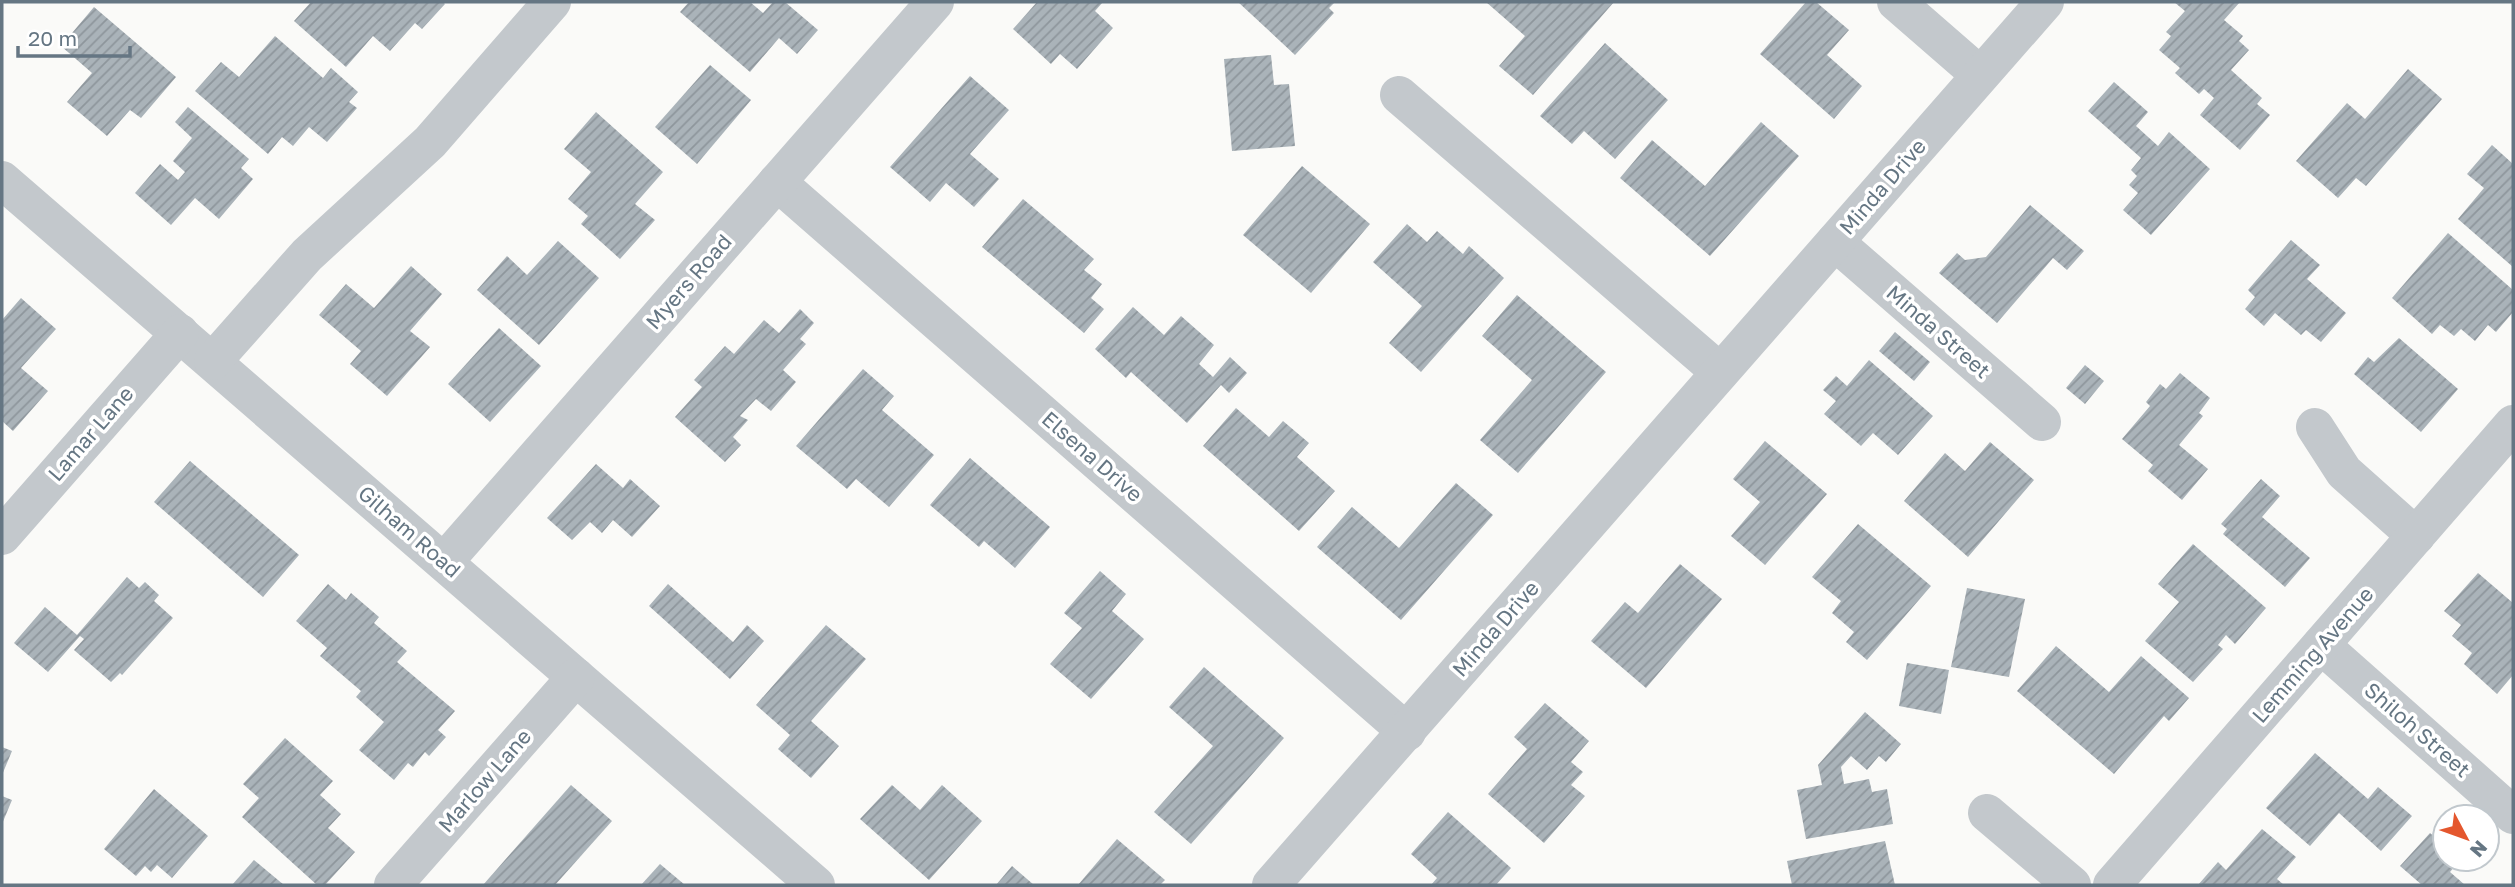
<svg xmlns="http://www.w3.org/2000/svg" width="2515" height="887" font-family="'Golos Text',sans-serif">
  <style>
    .building { fill: url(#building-hatch) }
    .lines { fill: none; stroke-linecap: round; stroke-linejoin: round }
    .minor { stroke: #c3c8cc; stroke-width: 38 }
    .labels { text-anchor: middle; stroke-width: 7; stroke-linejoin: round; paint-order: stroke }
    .street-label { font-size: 21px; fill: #657683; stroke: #fff }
  </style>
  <defs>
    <pattern id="building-hatch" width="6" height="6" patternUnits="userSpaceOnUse" patternTransform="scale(1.75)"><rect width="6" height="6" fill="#aab3b9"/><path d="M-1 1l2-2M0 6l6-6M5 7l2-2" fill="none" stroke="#8e969c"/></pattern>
  </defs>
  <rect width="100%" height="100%" fill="#fafaf8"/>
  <g class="building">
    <polygon points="311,2 443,2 445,4 422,29 415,23 390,51 373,36 346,67 294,21"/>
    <polygon points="689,2 750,2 763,13 773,2 785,2 818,30 797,54 779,38 750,72 680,12"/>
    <polygon points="1037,2 1103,2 1095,11 1113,28 1077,69 1060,54 1051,64 1013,29"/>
    <polygon points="1238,2 1335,2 1329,8 1334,13 1295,55"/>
    <polygon points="1486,2 1614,2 1533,95 1499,66 1525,36"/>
    <polygon points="1806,2 1816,2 1849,30 1827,55 1862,86 1834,119 1760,54"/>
    <polygon points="2174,2 2240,2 2224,20 2243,36 2239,41 2249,50 2231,70 2262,98 2257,104 2270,115 2240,150 2200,115 2214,98 2204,89 2199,94 2175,73 2180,68 2159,50 2171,36 2166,32 2185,11"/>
    <polygon points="94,7 176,77 141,118 130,110 107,136 67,102 92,73 61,46"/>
    <polygon points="275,36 323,78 331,68 358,92 349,102 357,108 327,142 309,127 293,146 282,137 268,154 195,91 221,62 239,77"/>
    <polygon points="1605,43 1668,100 1615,159 1584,131 1572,144 1540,116"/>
    <polygon points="1271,55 1274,85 1289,84 1295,146 1232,151 1224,59"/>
    <polygon points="710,65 751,100 697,164 655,127"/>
    <polygon points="2408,69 2442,99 2366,186 2356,178 2338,198 2296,161 2347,103 2365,119"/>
    <polygon points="970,76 1009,110 970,154 999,179 974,207 946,183 930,202 890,167"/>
    <polygon points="2114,82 2148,112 2136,126 2158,146 2169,132 2210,169 2151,235 2123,210 2138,193 2129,185 2137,176 2131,170 2141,158 2088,111"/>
    <polygon points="188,107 249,159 241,168 253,179 219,219 195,198 171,225 135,193 160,164 178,180 185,172 173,161 192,138 175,122"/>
    <polygon points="596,112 663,172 635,204 655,220 620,259 581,224 588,216 568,199 591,172 564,149"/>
    <polygon points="1761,122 1799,156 1710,256 1620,178 1652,140 1705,186"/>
    <polygon points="2492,145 2513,164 2513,267 2458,219 2484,188 2467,174"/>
    <polygon points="1302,166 1370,224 1311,293 1243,235"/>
    <polygon points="1023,199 1094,259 1084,270 1102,284 1091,298 1104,309 1084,333 982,247"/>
    <polygon points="2030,205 2084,251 2067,270 2053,258 1997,323 1939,273 1957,253 1965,260 1986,257"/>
    <polygon points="1407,224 1427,242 1437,231 1463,254 1469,246 1504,278 1421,372 1389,343 1422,306 1373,262"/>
    <polygon points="2448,233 2513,290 2513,312 2496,332 2488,325 2475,341 2461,329 2454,336 2440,325 2432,334 2392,298"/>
    <polygon points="2291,240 2320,265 2307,279 2346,313 2321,342 2306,330 2301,335 2275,313 2264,326 2245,309 2255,297 2248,290"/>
    <polygon points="558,241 599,278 539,345 477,290 507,256 527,275"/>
    <polygon points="411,266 442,294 410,331 430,347 387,396 350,364 361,351 319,315 346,284 374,308"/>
    <polygon points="1517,295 1606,372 1518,473 1480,440 1532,380 1482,336"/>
    <polygon points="21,298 56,329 21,368 48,391 13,431 2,421 2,320"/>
    <polygon points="1133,307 1164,335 1181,316 1214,345 1199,364 1213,377 1230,357 1247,373 1229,393 1221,385 1187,423 1131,372 1126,378 1095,349"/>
    <polygon points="800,309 814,323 800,339 806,344 783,370 796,382 771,411 756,399 740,416 748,420 733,437 741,445 725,462 675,417 702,387 694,380 725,346 734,354 764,320 779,333"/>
    <polygon points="499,328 541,366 490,422 448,384"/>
    <polygon points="1895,332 1930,362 1914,381 1879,351"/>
    <polygon points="2399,338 2458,389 2421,432 2354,374 2368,357 2374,362"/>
    <polygon points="1869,360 1933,416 1898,455 1873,433 1861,446 1824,414 1836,401 1823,390 1836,376 1847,386"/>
    <polygon points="2085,365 2104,381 2085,404 2066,388"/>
    <polygon points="863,369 894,396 882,410 934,455 889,507 856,479 847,489 796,446"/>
    <polygon points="2180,373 2210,398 2199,413 2203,416 2179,445 2208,469 2182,500 2148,471 2153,465 2122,439 2150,406 2146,402 2160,384 2166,389"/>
    <polygon points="1236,408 1269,437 1283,421 1309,443 1297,457 1335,491 1299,531 1203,446"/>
    <polygon points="1765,441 1827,494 1765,565 1731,536 1760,502 1733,479"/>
    <polygon points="1990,442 2034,480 1968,557 1904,501 1945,453 1965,471"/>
    <polygon points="970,458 1050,527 1015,568 984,541 979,547 930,505"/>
    <polygon points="190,461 299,555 263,597 154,502"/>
    <polygon points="596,464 623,488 630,479 660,506 632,537 613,520 602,533 590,522 572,540 547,518"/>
    <polygon points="2261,479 2280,496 2262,517 2310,558 2285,587 2223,534 2227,529 2221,524"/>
    <polygon points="1456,483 1493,515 1401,620 1317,547 1352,507 1399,548"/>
    <polygon points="1858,524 1931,586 1867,660 1846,642 1854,632 1832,613 1841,601 1812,577"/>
    <polygon points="2193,544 2266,608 2235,644 2226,635 2218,645 2223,649 2193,682 2145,641 2179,602 2158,584"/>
    <polygon points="1680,564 1722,599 1646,688 1591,641 1625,602 1638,613"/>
    <polygon points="1100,571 1126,594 1112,611 1144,639 1091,699 1050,664 1082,628 1064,613"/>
    <polygon points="2478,573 2513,603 2513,675 2497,694 2464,664 2472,653 2452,636 2461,625 2444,611"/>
    <polygon points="127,577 139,588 145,582 159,595 154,601 173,618 122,675 120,673 111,682 74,650 84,639 80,636 48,672 14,643 45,607 77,635"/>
    <polygon points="328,584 346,600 351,593 379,617 374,623 407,651 397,662 455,711 438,730 446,737 429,756 425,752 413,767 408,763 394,780 359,750 384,722 356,697 361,691 320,656 327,648 296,621"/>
    <polygon points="668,584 733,642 747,625 764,641 730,679 649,606"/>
    <polygon points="1967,588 2025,599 2009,677 1951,667"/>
    <polygon points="826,625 866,659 811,721 839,746 811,778 778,749 790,735 756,705"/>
    <polygon points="2056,646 2109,692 2141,656 2189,698 2169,721 2164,716 2114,774 2017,691"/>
    <polygon points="1907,663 1949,670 1941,714 1899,706"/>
    <polygon points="1204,667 1284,738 1191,844 1154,812 1213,746 1169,707"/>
    <polygon points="1545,703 1589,741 1571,762 1583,772 1571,785 1585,796 1544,843 1488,794 1527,749 1514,737"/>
    <polygon points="1865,712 1901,744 1886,762 1879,756 1867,770 1851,756 1841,767 1844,784 1869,779 1872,792 1887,789 1893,824 1806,839 1797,790 1822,785 1818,765"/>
    <polygon points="285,738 333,781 320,795 341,814 328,828 355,852 325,885 317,885 242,817 259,798 243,784"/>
    <polygon points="2,747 12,751 2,775"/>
    <polygon points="2315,753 2368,799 2378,787 2412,816 2381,851 2339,813 2310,846 2266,808"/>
    <polygon points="571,785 612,821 555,885 483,885"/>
    <polygon points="892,785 920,810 942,785 982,821 929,880 860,819"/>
    <polygon points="154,789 208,836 172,878 157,865 151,872 145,866 136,876 104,849"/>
    <polygon points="2,796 12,800 2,824"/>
    <polygon points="1448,812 1511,868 1496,885 1431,885 1437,878 1411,854"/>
    <polygon points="2262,829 2296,857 2277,879 2284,885 2198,885 2218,862 2226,870"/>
    <polygon points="2430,833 2445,846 2445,859 2461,859 2450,872 2465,885 2422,885 2400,866"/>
    <polygon points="1117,839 1165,880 1160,885 1078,885"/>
    <polygon points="1885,841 1895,885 1792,885 1787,861"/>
    <polygon points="254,860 284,885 232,885"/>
    <polygon points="660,864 685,885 641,885"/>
    <polygon points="1012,866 1034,885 996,885"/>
  </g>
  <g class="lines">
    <g class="minor">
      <polyline points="1896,2 1980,75"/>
      <polyline points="1399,95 1720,372"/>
      <polyline points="2,180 816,885"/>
      <polyline points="777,182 1407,732"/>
      <polyline points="1835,242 2042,422"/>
      <polyline points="213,361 307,255 430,142 552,2"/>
      <polyline points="2315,427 2344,472 2416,536"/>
      <polyline points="2,536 180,333"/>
      <polyline points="444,562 935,2"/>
      <polyline points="2321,645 2513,815"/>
      <polyline points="1987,813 2072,885"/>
      <polyline points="393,885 576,677"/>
      <polyline points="1271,885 2045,2"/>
      <polyline points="2112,885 2513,424"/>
    </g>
  </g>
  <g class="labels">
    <g class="street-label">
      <text transform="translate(1883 187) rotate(-49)" y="7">Minda Drive</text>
      <text transform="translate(689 282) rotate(-49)" y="7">Myers Road</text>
      <text transform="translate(1938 332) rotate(41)" y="7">Minda Street</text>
      <text transform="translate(91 434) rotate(-49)" y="7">Lamar Lane</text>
      <text transform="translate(1092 457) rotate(41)" y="7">Elsena Drive</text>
      <text transform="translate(409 532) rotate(41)" y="7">Gilham Road</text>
      <text transform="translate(1496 629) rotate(-49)" y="7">Minda Drive</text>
      <text transform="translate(2313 655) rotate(-49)" y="7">Lemming Avenue</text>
      <text transform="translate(2417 730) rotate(41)" y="7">Shiloh Street</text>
      <text transform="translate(485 781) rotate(-49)" y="7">Marlow Lane</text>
    </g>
  </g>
  <rect width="2515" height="887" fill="none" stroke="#657683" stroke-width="7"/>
  <g transform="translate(2466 838) rotate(131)"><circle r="33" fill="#ffffff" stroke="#c1c8cd" stroke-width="2"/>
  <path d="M0-5L12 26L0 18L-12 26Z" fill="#e4572e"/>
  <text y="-10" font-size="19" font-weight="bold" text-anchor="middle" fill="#657683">N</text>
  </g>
  <path d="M18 46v10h112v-10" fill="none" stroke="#657683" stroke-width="3.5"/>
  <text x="28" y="46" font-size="21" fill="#657683" stroke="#ffffff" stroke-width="5" paint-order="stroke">20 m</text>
</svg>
